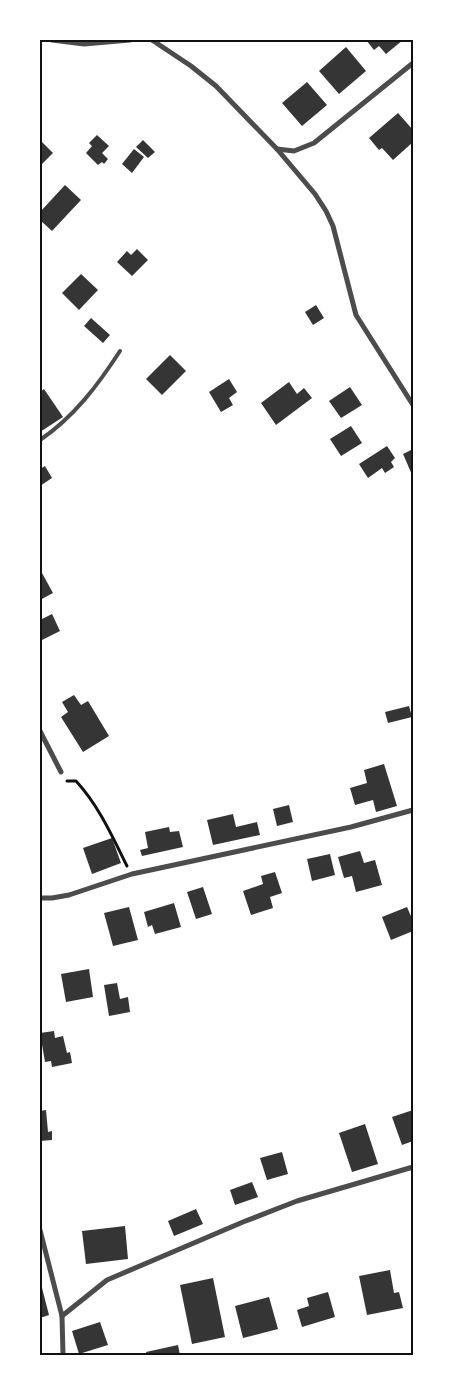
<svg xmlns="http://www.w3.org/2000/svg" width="453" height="1395" font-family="Rubik,sans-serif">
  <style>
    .building { fill: #353535 }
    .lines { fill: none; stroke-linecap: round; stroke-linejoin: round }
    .path { stroke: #111; stroke-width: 3 }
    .service { stroke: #4c4c4c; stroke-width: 4 }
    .minor { stroke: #4c4c4c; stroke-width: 5 }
    .neatline { fill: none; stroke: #111; stroke-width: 2 }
  </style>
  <rect width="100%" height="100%" fill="#fff"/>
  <g class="building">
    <polygon points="366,40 403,40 386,54 379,46 374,50"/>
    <polygon points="346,47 366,71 339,94 319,71"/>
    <polygon points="307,82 327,105 302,126 282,103"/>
    <polygon points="398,113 413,130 413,142 393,160 382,148 379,150 369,138"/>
    <polygon points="97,135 109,146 102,153 108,159 104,164 102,162 98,165 86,153 92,146 89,143"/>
    <polygon points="40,140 53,153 40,166"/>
    <polygon points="143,140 155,152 148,158 136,147"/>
    <polygon points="134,149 144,157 132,173 122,164"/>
    <polygon points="65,185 81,200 52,231 40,220 40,212"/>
    <polygon points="137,249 148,260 132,276 117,262 127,251 131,255"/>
    <polygon points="81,274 98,290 79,310 62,293"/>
    <polygon points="316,305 324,318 313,325 305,312"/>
    <polygon points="91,318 110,335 103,343 84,326"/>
    <polygon points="170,355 186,371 162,395 146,379"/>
    <polygon points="229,379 237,392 229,398 233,405 221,412 209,392"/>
    <polygon points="289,382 297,394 304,388 312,398 276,425 261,403"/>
    <polygon points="350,387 362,405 341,418 329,401"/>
    <polygon points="44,389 63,417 40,432 40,392"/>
    <polygon points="351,426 362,443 341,456 330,439"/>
    <polygon points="387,446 395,458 391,462 394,467 385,473 382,468 368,478 359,464"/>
    <polygon points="413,449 413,477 403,454"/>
    <polygon points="45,466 52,478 40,486 40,469"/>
    <polygon points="42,573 53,593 40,600 40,574"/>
    <polygon points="52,614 60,631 40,641 40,620"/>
    <polygon points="74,695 81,705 88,701 109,736 83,752 61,717 68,712 62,702"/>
    <polygon points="409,706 412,717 388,723 385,712"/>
    <polygon points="384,764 397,806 376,812 373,800 355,805 350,788 367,783 364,770"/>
    <polygon points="289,805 293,822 277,826 273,809"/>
    <polygon points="233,814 236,827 257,822 260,835 213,845 207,820"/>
    <polygon points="169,827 170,832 179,831 183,847 142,856 140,850 148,848 145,832"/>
    <polygon points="112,838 121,863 92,874 83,848"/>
    <polygon points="360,851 364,863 375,860 382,885 356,892 352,876 344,878 338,857"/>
    <polygon points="330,854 335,875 312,881 307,859"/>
    <polygon points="275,872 282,893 270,897 273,908 251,915 243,891 263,884 261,876"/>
    <polygon points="203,887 212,914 196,919 187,892"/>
    <polygon points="174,903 181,927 155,934 152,925 148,927 144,912"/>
    <polygon points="129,907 138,940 113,946 104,913"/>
    <polygon points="407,907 413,921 413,931 391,940 382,917"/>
    <polygon points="89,969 93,997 66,1002 61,974"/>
    <polygon points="117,983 120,999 128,997 130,1012 109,1016 104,985"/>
    <polygon points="54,1031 55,1038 63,1036 67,1053 70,1052 72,1063 52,1067 51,1061 45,1062 40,1033"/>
    <polygon points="46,1110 48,1132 52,1131 52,1140 40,1141 40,1111"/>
    <polygon points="413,1110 413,1141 402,1145 392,1117"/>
    <polygon points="365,1124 378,1164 352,1172 339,1133"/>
    <polygon points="282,1152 288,1174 267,1180 260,1158"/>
    <polygon points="252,1182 258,1197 235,1205 230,1190"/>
    <polygon points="196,1209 203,1224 174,1236 168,1221"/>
    <polygon points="125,1226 128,1259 86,1264 82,1231"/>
    <polygon points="390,1270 394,1293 399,1292 403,1308 367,1315 359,1276"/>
    <polygon points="213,1278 225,1337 192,1344 180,1285"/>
    <polygon points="41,1284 49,1315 40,1318 40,1285"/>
    <polygon points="328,1292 335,1317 302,1327 297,1310 309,1306 307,1298"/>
    <polygon points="269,1297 278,1329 243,1338 235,1306"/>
    <polygon points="100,1322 108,1345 79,1354 72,1331"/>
    <polygon points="178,1345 180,1355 147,1355 146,1352"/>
  </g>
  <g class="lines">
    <path class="path" d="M67,781H76C99,806 112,836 127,866"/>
    <path class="service" d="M40,440C74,417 98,385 120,351"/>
    <g class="minor">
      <polyline points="52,40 84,44 130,40"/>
      <polyline points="152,40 191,66 216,86 277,149 315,194 326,211 333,226 356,315 413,405"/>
      <polyline points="277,149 294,151 314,143 413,63"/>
      <polyline points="40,731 61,772"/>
      <polyline points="40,898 52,898 69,895 132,874 351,827 413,810"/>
      <polyline points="40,1230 62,1316 63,1355"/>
      <polyline points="62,1316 107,1280 243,1222 297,1201 413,1167"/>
    </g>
  </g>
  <rect width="453" height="1395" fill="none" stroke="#ffffff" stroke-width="82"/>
  <rect x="41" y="41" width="371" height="1313" class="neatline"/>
</svg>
